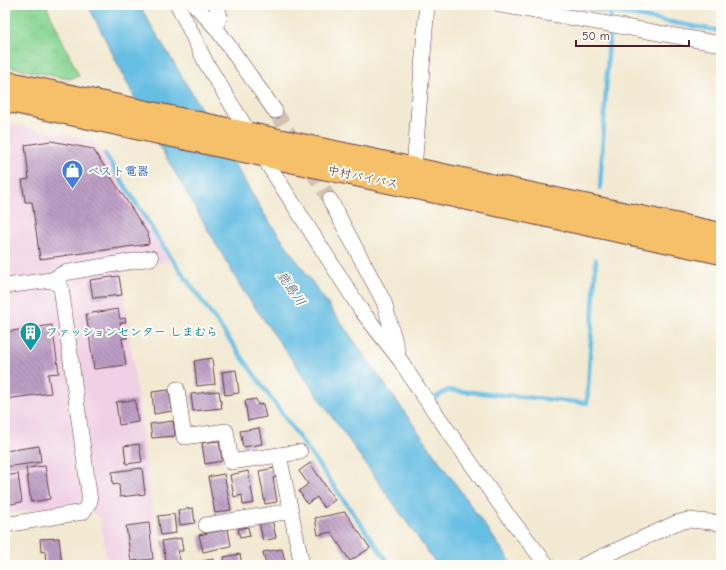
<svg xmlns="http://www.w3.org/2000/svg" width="726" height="570" font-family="'Comic Neue','Klee One',sans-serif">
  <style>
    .built { fill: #f0d0e5 }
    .park { fill: url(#park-crowns); stroke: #687a5e }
    .water { fill: #66bee3; stroke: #586e87 }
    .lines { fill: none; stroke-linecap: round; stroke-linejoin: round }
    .stream { stroke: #66bee3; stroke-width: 4.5 }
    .building { fill: url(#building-back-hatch) }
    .street-tunnel { stroke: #d0c1b1; stroke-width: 15; stroke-dasharray: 15 8; stroke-linecap: butt }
    .street-casing { stroke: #633d44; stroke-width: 16 }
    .highway-casing { stroke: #633d44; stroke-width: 24 }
    .street { stroke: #fff; stroke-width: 15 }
    .highway { stroke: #f6c06b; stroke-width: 22 }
    .labels { text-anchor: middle; stroke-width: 4; stroke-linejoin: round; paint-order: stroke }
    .shop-label { font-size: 12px; font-weight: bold; fill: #366cbe; stroke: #fdfcf7; text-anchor: start }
    .street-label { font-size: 12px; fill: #4a1f2b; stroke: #fdfcf7 }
    .culture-label { font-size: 12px; font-weight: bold; fill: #0d838f; stroke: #fdfcf7; text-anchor: start }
    .water-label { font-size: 13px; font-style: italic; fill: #54576b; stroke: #fdfcf7 }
  </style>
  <defs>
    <pattern id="park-crowns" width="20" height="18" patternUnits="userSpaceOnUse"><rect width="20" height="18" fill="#86d492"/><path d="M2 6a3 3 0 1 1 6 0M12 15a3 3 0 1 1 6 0" fill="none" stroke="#75b67e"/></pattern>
    <pattern id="building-back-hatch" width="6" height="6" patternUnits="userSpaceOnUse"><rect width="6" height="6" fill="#bc9dc4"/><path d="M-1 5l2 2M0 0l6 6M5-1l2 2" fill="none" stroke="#9b7f9f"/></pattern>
  </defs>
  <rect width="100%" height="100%" fill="#fdfcf7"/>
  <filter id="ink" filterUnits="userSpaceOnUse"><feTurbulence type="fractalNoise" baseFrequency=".025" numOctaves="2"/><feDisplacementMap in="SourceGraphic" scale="8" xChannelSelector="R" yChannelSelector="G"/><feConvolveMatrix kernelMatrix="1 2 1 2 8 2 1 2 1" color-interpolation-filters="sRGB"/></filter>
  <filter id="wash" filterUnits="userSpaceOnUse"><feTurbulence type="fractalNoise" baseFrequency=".012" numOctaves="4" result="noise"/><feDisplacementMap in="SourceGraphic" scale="16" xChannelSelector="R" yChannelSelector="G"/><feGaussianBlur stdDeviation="0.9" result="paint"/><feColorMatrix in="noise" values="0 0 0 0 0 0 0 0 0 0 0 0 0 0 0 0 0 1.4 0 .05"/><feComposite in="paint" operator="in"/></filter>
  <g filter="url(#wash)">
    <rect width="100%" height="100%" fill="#f2e9d2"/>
    <polygon class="built" points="5,123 93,140 170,261 121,269 159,563 144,565 107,565 100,518 76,503 5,514"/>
    <polygon class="park" points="5,5 46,5 79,76 68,79 5,66"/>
    <polygon class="water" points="88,5 139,5 266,217 513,565 437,565 242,289 154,136"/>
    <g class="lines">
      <g class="stream">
        <polyline points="573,5 721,31"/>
        <polyline points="105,154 167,252 390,565"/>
        <polyline points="600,188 611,5"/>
        <polyline points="436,397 448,390 587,403 596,260"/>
      </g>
    </g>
    <g id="blocks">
      <g class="building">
        <polygon points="51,141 93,149 148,234 149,244 40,259 32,202 25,202 22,180 29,179 25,145"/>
        <polygon points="119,276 122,295 93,298 90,280"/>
        <polygon points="118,309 120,319 125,318 126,322 120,323 122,332 126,331 127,338 122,338 126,365 94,369 86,314"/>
        <polygon points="52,325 59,373 48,374 51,393 5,399 5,332"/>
        <polygon points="212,358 215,384 197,386 194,361"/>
        <polygon points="236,370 239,393 225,395 222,372"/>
        <polygon points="169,390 172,411 154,414 152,392"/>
        <polygon points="219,391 222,408 193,411 191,394"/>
        <polygon points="256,399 258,405 263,404 266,417 248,421 245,401"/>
        <polygon points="135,400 138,422 119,425 116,402"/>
        <polygon points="173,421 175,436 152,438 150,424"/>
        <polygon points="259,428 262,444 243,447 240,431"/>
        <polygon points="219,441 222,461 205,464 202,443"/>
        <polygon points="139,444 142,462 126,464 124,446"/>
        <polygon points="39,446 41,462 5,467 5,451"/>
        <polygon points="310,463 335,500 324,508 317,497 307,504 299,491 308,484 299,471"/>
        <polygon points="45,466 50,499 31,502 26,468"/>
        <polygon points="142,468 145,494 120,497 119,484 113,485 112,472"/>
        <polygon points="274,468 276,477 273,478 277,502 265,504 259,471"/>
        <polygon points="248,471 254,503 243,505 242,495 234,497 230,475"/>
        <polygon points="18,474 22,502 5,505 5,476"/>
        <polygon points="224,474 231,510 215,513 208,477"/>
        <polygon points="193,508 195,523 180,525 178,510"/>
        <polygon points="345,512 370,548 350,561 331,532 318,535 315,518"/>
        <polygon points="174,514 176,533 161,535 158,516"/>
        <polygon points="272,519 276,538 263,541 259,521"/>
        <polygon points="149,523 153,559 131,561 126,526"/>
        <polygon points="248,527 250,536 240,538 238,529"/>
        <polygon points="228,529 231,546 203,552 199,535"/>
        <polygon points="59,538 62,565 46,565 45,551 41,552 40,539"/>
        <polygon points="181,538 183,551 178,551 181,565 167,565 162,541"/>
        <polygon points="282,549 286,565 266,565 263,552"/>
        <polygon points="240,554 242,565 225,565 224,557"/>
        <polygon points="213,559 214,565 198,565 197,563"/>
      </g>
    </g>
  </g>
  <g filter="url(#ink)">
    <use href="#blocks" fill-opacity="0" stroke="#633d44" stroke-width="1"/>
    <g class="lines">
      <polyline class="street-tunnel" points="275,111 330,200"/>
      <defs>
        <g id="street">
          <polyline points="178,5 206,63 249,133"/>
          <polyline points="195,5 216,28 275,111"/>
          <polyline points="216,5 220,16 216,28"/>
          <polyline points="501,5 721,44"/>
          <polyline points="262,155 361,310 400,360 420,391 506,513 547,565"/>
          <polyline points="414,169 427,5"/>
          <polyline points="330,200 384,302 398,353"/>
          <polyline points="5,286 52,280 64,273 151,258"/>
          <polyline points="177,389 184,437 226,431 231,462 300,452"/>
          <polyline points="279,455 302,565"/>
          <polyline points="5,525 83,512 90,501 61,287 52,280"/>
          <polyline points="206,525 291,511"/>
          <polyline points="584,565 676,523 688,520 721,523"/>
        </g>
        <g id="highway">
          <polyline points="5,82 721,234"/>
          <polyline points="5,100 721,253"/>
        </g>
      </defs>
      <use href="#street" class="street-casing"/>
      <use href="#highway" class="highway-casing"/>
      <use href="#street" class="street"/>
      <use href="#highway" class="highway"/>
    </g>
  </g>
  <defs>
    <symbol id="shop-pin" viewBox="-11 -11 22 30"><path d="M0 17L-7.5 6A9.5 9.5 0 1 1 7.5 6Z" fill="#3f7fe0" stroke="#fdfcf7"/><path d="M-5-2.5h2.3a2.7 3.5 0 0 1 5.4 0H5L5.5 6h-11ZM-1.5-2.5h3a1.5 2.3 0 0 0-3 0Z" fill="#fff"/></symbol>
    <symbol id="building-pin" viewBox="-11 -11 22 30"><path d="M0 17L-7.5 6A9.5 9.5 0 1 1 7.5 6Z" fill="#0f9aa8" stroke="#fdfcf7"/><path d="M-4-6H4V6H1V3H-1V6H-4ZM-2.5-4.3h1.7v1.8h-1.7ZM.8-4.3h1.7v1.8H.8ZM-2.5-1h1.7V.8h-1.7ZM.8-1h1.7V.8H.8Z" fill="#fff"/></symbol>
  </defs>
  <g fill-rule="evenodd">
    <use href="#shop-pin" x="60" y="158" width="25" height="34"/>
    <use href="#building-pin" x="18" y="320" width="25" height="34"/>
  </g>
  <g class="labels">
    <g class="shop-label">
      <text x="88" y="175">ベスト電器</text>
    </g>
    <g class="street-label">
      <text transform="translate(363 177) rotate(12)" y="4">中村バイパス</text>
    </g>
    <g class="culture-label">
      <text x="46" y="336">ファッションセンター しまむら</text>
    </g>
    <g class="water-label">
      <text transform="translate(292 288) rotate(55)" y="5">鹿島川</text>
    </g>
  </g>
  <rect width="726" height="570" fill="none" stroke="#fdfcf7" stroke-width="20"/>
  <path d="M576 40v6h113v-6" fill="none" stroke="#4a1f2b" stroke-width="2"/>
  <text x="582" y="40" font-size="12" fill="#4a1f2b" stroke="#fdfcf7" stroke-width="3" paint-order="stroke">50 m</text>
</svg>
